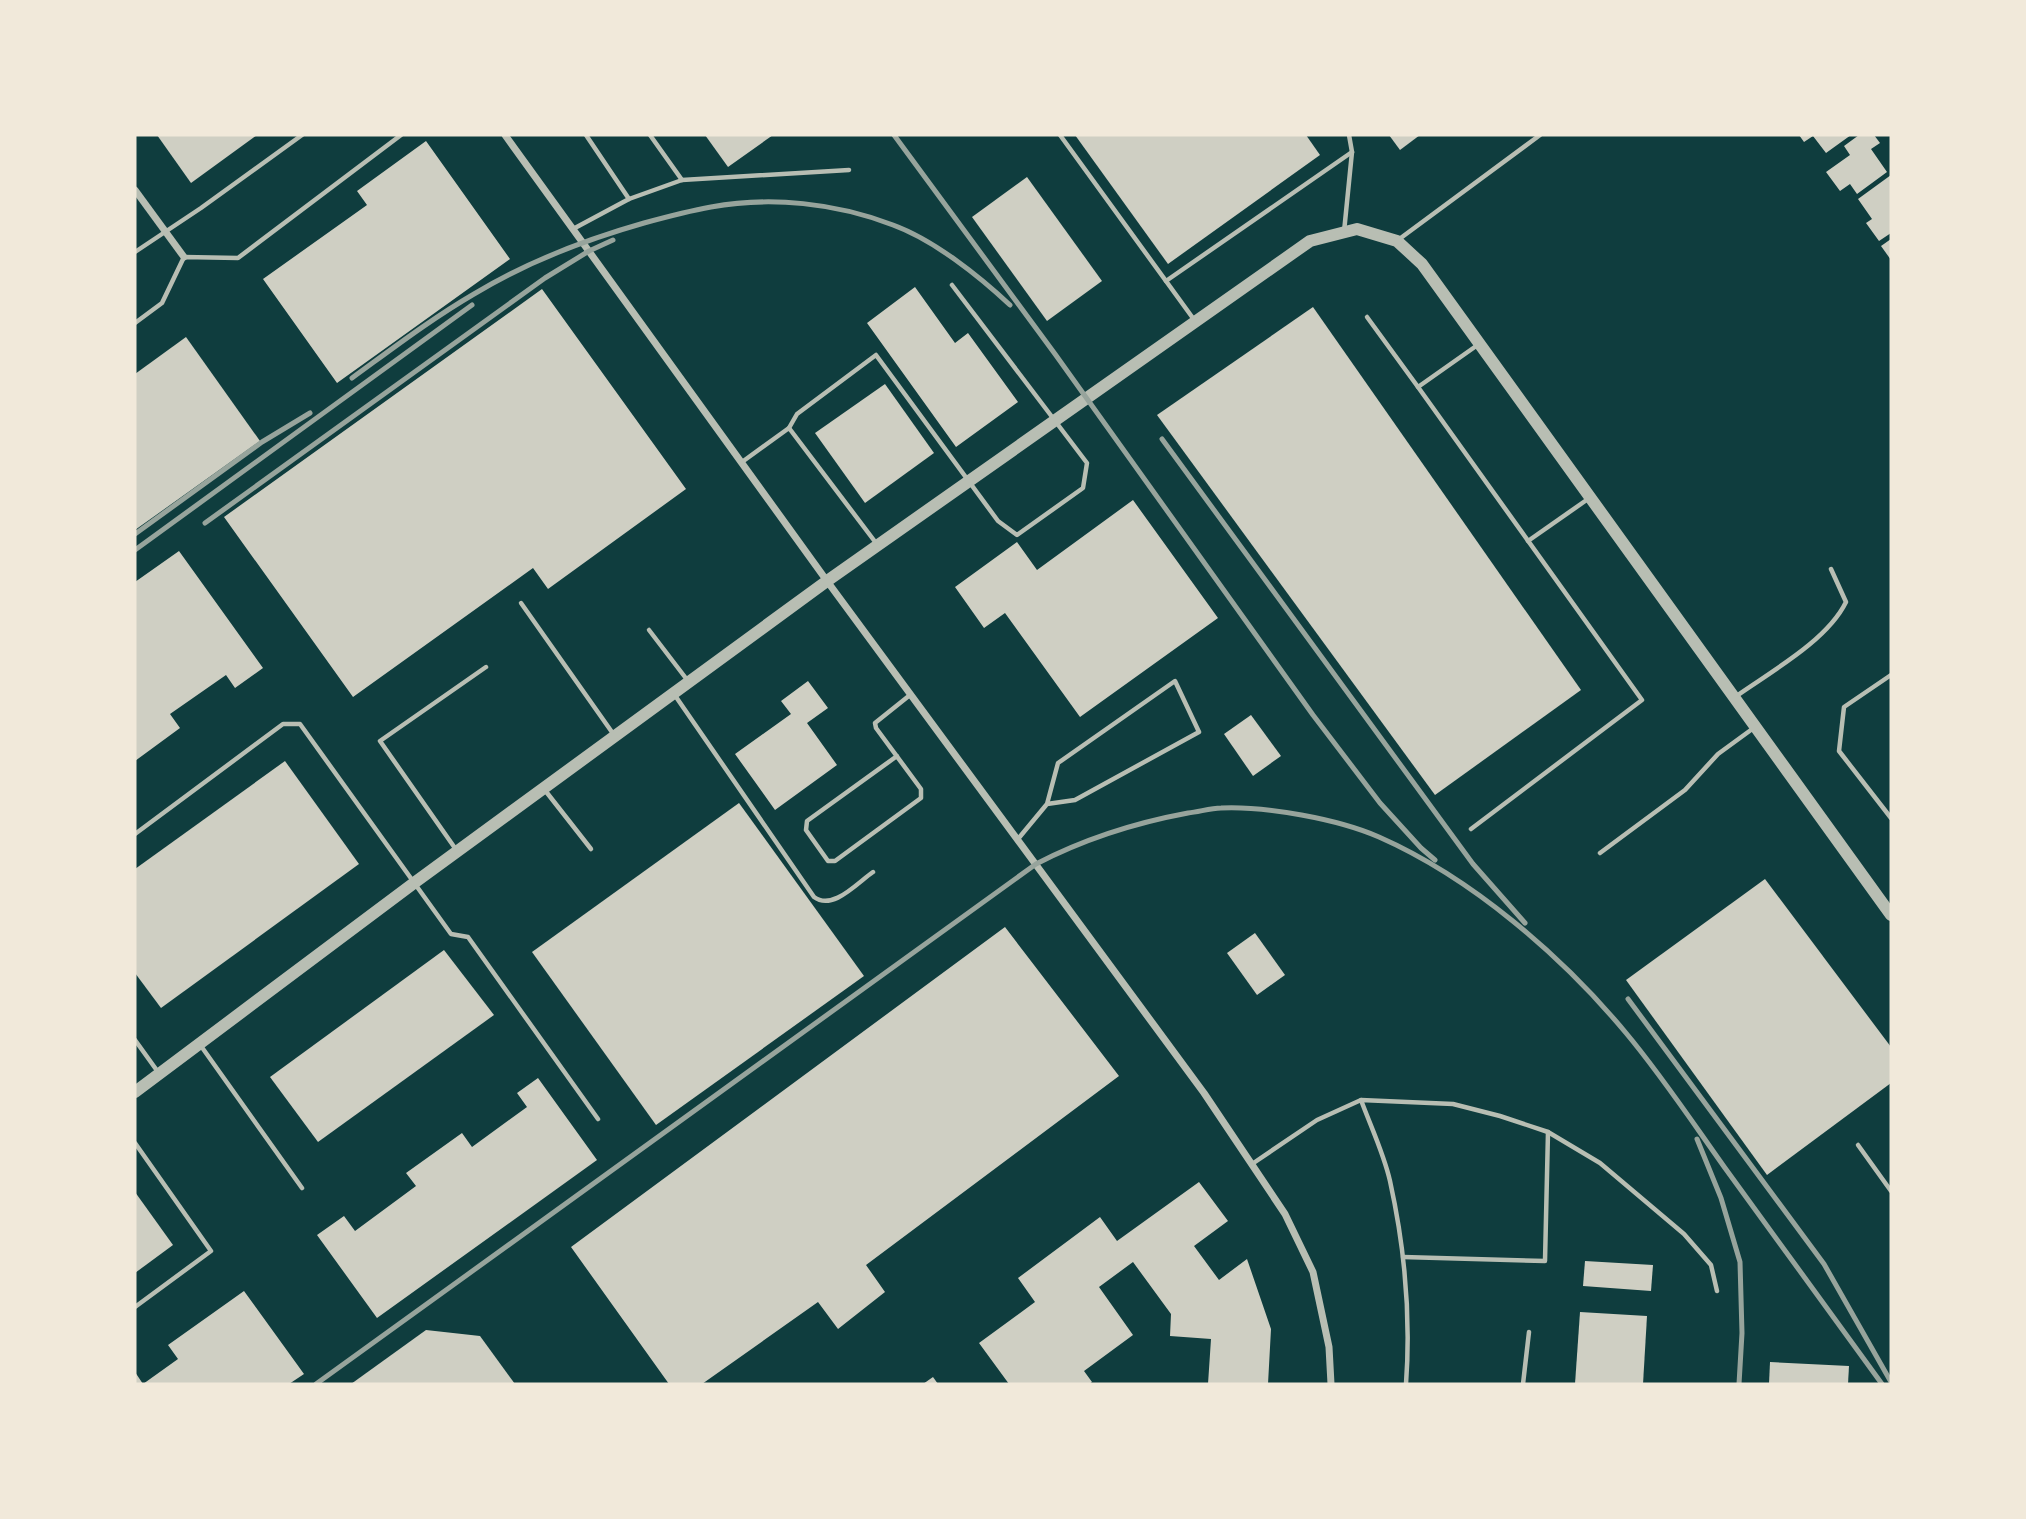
<svg xmlns="http://www.w3.org/2000/svg" width="2026" height="1519" font-family="'Noto Serif',serif">
  <style>
    .building { fill: #cfcfc3 }
    .lines { fill: none; stroke-linecap: round; stroke-linejoin: round }
    .service { stroke: #b8beb3; stroke-width: 4.5 }
    .minor { stroke: #b8beb3; stroke-width: 7 }
    .tertiary { stroke: #b8beb3; stroke-width: 12 }
    .rail { stroke: #97a49c; stroke-width: 5 }
  </style>
  <rect width="100%" height="100%" fill="#0f3d3e"/>
  <g class="building">
    <polygon points="157,135 257,135 191,183"/>
    <polygon points="705,135 773,135 728,167"/>
    <polygon points="1075,135 1306,135 1320,155 1168,264"/>
    <polygon points="1389,135 1420,135 1400,150"/>
    <polygon points="1799,135 1851,135 1826,153 1813,136 1804,142"/>
    <polygon points="1859,135 1874,135 1880,143 1871,149 1887,172 1857,194 1850,184 1840,191 1826,172 1850,155 1844,146"/>
    <polygon points="426,141 510,259 337,383 263,279 367,205 357,191"/>
    <polygon points="1891,175 1891,233 1879,241 1866,223 1872,219 1858,199"/>
    <polygon points="1027,177 1102,281 1047,321 972,217"/>
    <polygon points="1891,239 1891,260 1881,246"/>
    <polygon points="915,287 955,343 968,333 1018,402 956,447 867,323"/>
    <polygon points="542,289 686,489 548,589 533,568 353,697 224,517"/>
    <polygon points="1313,307 1581,690 1435,795 1157,415"/>
    <polygon points="186,337 260,441 135,530 135,374"/>
    <polygon points="885,384 934,453 865,503 815,433"/>
    <polygon points="1133,500 1218,618 1080,717 1005,613 984,628 955,587 1017,542 1037,570"/>
    <polygon points="179,551 263,668 235,688 226,675 170,714 180,728 135,761 135,582"/>
    <polygon points="808,681 828,708 807,723 837,765 775,810 735,754 791,714 781,701"/>
    <polygon points="1251,715 1281,756 1253,776 1224,734"/>
    <polygon points="285,761 359,864 161,1008 135,973 135,869"/>
    <polygon points="739,803 864,976 656,1125 532,952"/>
    <polygon points="1765,879 1891,1047 1891,1083 1767,1175 1626,980"/>
    <polygon points="1005,927 1119,1076 866,1265 885,1292 838,1329 818,1302 702,1384 669,1384 571,1247"/>
    <polygon points="1255,933 1285,975 1257,995 1227,953"/>
    <polygon points="444,950 494,1015 318,1142 270,1077"/>
    <polygon points="538,1078 597,1160 377,1318 317,1235 344,1216 355,1231 416,1186 406,1173 462,1133 472,1147 527,1107 517,1093"/>
    <polygon points="1199,1182 1228,1221 1194,1246 1219,1280 1247,1259 1271,1329 1268,1384 1208,1384 1211,1339 1170,1336 1171,1314 1133,1262 1099,1287 1133,1335 1084,1371 1092,1382 1089,1384 1009,1384 979,1343 1035,1302 1018,1278 1100,1217 1117,1241"/>
    <polygon points="135,1192 173,1245 135,1273"/>
    <polygon points="1585,1261 1653,1265 1651,1291 1583,1286"/>
    <polygon points="244,1291 304,1374 289,1384 135,1384 135,1372 143,1384 178,1359 168,1345"/>
    <polygon points="1580,1312 1647,1316 1643,1384 1575,1384"/>
    <polygon points="426,1330 480,1336 515,1384 351,1384"/>
    <polygon points="1770,1362 1849,1366 1848,1384 1769,1384"/>
    <polygon points="933,1377 938,1384 923,1384"/>
  </g>
  <g class="lines">
    <g class="service">
      <polyline points="586,135 629,199"/>
      <polyline points="650,135 682,180"/>
      <polyline points="1060,135 1195,321"/>
      <polyline points="573,229 629,199 682,180 849,170"/>
      <polyline points="1344,232 1352,152 1349,135"/>
      <polyline points="1398,240 1540,135"/>
      <polyline points="135,252 201,208 302,135"/>
      <polyline points="1166,281 1352,152"/>
      <polyline points="1367,317 1418,387 1479,344"/>
      <polyline points="135,323 162,303 184,257 238,258 401,135"/>
      <polyline points="1418,387 1642,700 1471,829"/>
      <polyline points="789,428 797,414 876,355 998,521 1017,535 1083,488 1087,463 952,285"/>
      <polyline points="742,462 789,428 876,543"/>
      <polyline points="1528,541 1588,499"/>
      <polyline points="521,603 614,735"/>
      <polyline points="649,630 688,681"/>
      <polyline points="1891,675 1844,707 1839,751 1891,818"/>
      <path d="M674,694L814,897C833,911 857,883 873,872"/>
      <path d="M1735,697C1770,672 1827,641 1846,602L1831,569"/>
      <polyline points="897,756 807,821 806,830 828,861 835,861 921,798 921,789 876,728 875,723 910,695"/>
      <polyline points="544,789 591,849"/>
      <polyline points="135,834 283,724 300,724 451,934 468,937 598,1119"/>
      <polyline points="1018,839 1047,804 1058,763 1175,681 1199,732 1075,800 1047,804"/>
      <polyline points="457,851 380,741 486,667"/>
      <polyline points="1600,853 1685,790 1718,754 1755,727"/>
      <polyline points="135,1040 158,1072"/>
      <polyline points="201,1046 302,1188"/>
      <path d="M1361,1100C1371,1127 1384,1154 1390,1181C1405,1249 1411,1315 1406,1384"/>
      <polyline points="135,1143 211,1251 135,1307"/>
      <polyline points="1858,1145 1891,1191"/>
      <polyline points="1252,1164 1317,1120 1361,1100 1453,1104 1500,1116 1548,1132 1600,1163 1684,1234 1711,1265 1717,1291"/>
      <polyline points="1403,1257 1545,1261 1548,1132"/>
      <polyline points="1523,1384 1529,1332"/>
    </g>
    <g class="minor">
      <polyline points="505,135 827,581 1204,1093 1285,1214 1313,1272 1329,1347 1331,1384"/>
      <polyline points="135,190 184,257"/>
    </g>
    <polyline class="tertiary" points="135,1092 414,883 827,581 1310,241 1357,229 1397,241 1422,264 1891,915"/>
    <g class="rail">
      <polyline points="894,135 1055,354 1313,715 1380,803 1421,848 1435,860"/>
      <path d="M352,378C392,349 431,319 474,294C527,262 584,240 644,223C666,217 689,211 711,207C771,196 836,203 893,225C934,240 979,276 1010,305"/>
      <polyline points="1162,439 1473,864 1525,923"/>
      <polyline points="205,523 545,278 589,251 613,240"/>
      <polyline points="135,534 262,442 310,413"/>
      <polyline points="135,550 472,305"/>
      <polyline points="1628,999 1824,1264 1891,1382"/>
      <polyline points="1697,1139 1721,1198 1740,1262 1742,1333 1739,1384"/>
      <path d="M316,1384L1036,864C1084,839 1134,823 1188,813C1199,812 1210,808 1221,808C1266,806 1338,819 1379,837C1472,878 1562,956 1626,1033C1662,1076 1693,1123 1725,1168C1778,1240 1830,1312 1882,1384"/>
    </g>
  </g>
  <rect width="2026" height="1519" fill="none" stroke="#f1e9da" stroke-width="273"/>
</svg>
